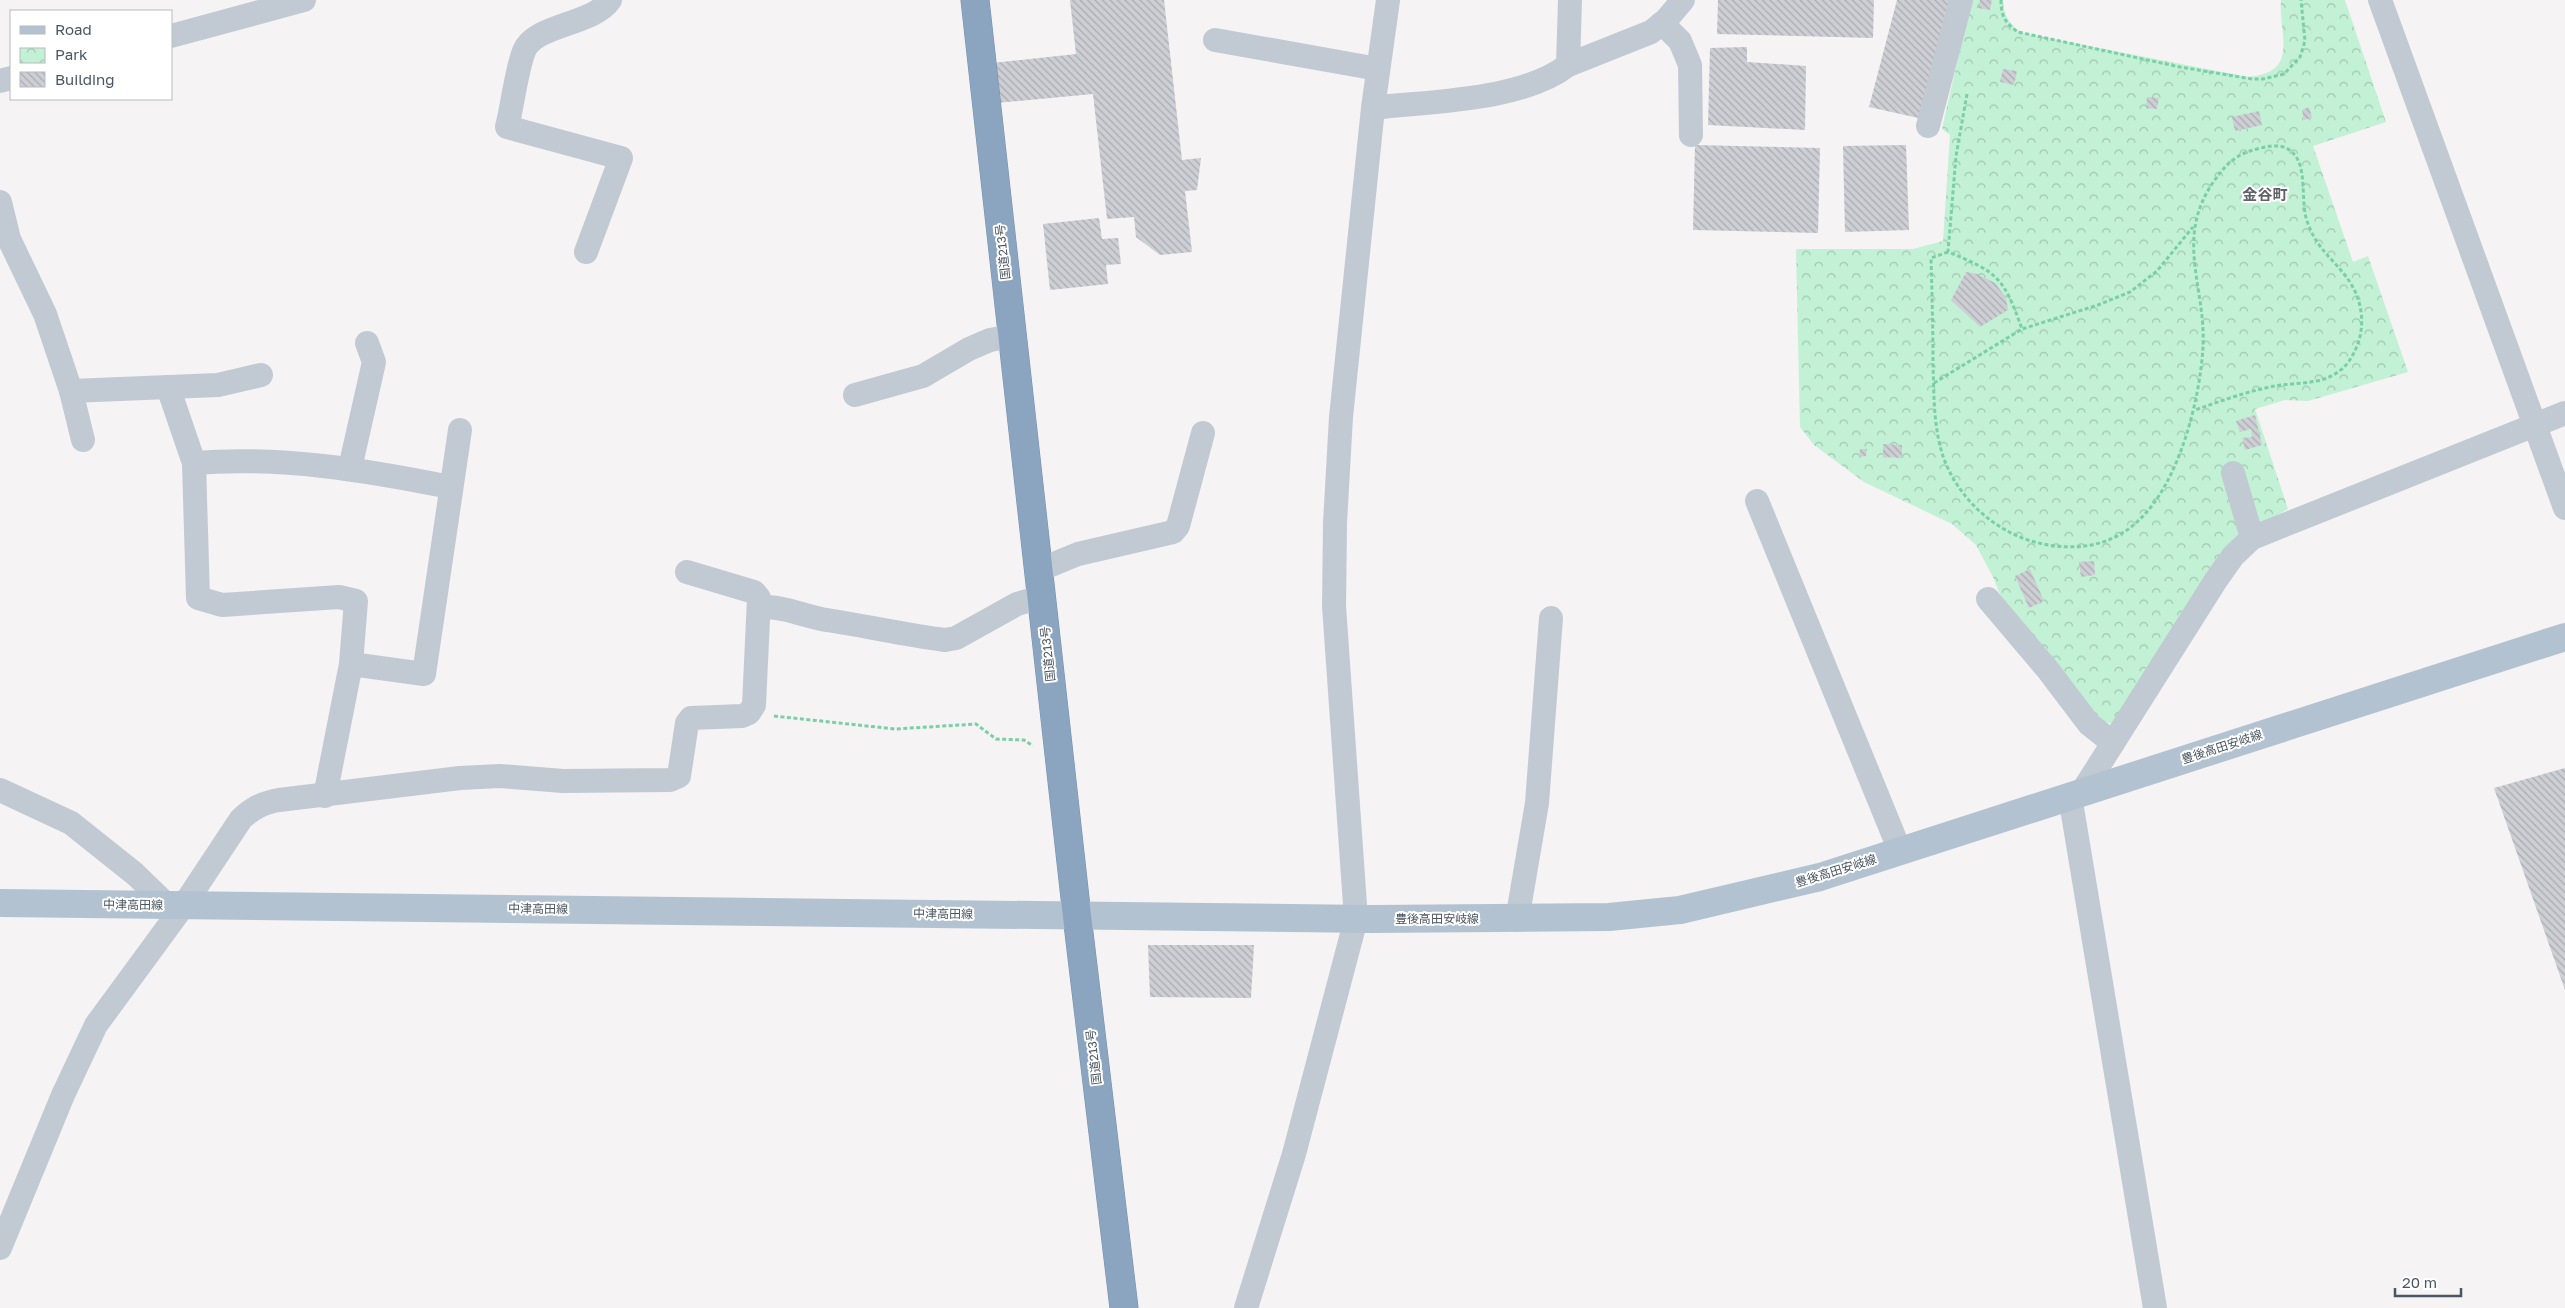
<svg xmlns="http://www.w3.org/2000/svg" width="2565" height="1308" font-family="'Golos Text','Noto Sans JP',sans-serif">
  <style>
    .park { fill: url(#park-crowns) }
    .building { fill: url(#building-back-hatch) }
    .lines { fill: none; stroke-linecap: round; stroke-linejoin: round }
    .highway-casing { stroke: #7690ad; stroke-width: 29 }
    .path { stroke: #7ad0a6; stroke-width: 3; stroke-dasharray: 4 2.5; stroke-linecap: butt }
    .minor { stroke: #c1cad2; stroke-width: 24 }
    .major { stroke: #b3c2d1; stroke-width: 28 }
    .highway { stroke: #8ba5c1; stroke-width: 28 }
    .labels { text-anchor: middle; stroke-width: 4; stroke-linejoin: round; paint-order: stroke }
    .street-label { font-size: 12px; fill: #4a5661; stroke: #fff }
    .quarter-label { font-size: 15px; font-weight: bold; fill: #5f6368; stroke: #fff }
  </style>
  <defs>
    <pattern id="park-crowns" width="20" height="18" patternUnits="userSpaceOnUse" patternTransform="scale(1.25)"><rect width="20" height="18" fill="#c3f1d5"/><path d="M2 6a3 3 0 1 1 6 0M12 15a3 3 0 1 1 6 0" fill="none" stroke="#a0c6b0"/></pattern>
    <pattern id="building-back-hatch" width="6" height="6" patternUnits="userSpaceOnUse" patternTransform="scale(1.25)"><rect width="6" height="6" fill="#cdcfd5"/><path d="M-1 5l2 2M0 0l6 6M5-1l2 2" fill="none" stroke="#a8abb0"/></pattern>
  </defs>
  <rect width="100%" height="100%" fill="#f5f3f3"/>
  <path class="park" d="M1971,0H2003C2004,16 2009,24 2022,33L2248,77C2301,72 2278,35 2281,0H2345L2386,122L2313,146L2353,262L2368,256L2408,372L2308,401L2285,400L2255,409L2288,509L2244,535L2114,724L2096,720L2008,614L1993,577L1976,545L1952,524L1864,482L1814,445L1800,427L1796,249H1913L1943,241L1950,135L1942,129Z"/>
  <g class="building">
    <polygon points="1070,0 1164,0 1182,160 1201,158 1197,190 1185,191 1192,252 1160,255 1136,237 1134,217 1107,219 1093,94 996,103 992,63 1076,54"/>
    <polygon points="1718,0 1874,0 1873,38 1717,34"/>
    <polygon points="1897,0 1953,0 1923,119 1869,107"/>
    <polygon points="1980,0 1992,0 1990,10 1978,8"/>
    <polygon points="1747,47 1747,62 1806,66 1805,130 1708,125 1710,48"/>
    <polygon points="2003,69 2017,71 2014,85 2000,82"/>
    <polygon points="2147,97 2159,98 2157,109 2146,108"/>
    <polygon points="2309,107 2312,118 2304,120 2302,110"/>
    <polygon points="2259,111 2262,125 2235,131 2232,117"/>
    <polygon points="1695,145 1820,148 1818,233 1693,230"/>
    <polygon points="1906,145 1909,230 1845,232 1843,146"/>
    <polygon points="1099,218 1102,239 1118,238 1121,264 1106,265 1108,284 1050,290 1043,224"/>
    <polygon points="1966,272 1977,274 1995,283 2006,298 2008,310 1980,327 1951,300"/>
    <polygon points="2255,415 2262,445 2245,450 2242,438 2252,437 2251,429 2240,432 2236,421"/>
    <polygon points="1883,444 1902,445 1902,458 1883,457"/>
    <polygon points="1860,449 1867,449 1866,456 1859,457"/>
    <polygon points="2094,561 2095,575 2081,577 2079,562"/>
    <polygon points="2030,569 2044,601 2029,608 2015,576"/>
    <polygon points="2565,768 2565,990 2494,788"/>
    <polygon points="1148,945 1254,945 1251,998 1150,997"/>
  </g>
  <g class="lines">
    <defs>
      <polyline id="highway" points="975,0 1077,916 1124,1308"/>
    </defs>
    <use href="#highway" class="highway-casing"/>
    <g class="path">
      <path d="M2001,0C2001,16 2005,23 2018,32L2180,67L2252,79H2263L2284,74L2300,57L2305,41L2301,0"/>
      <path d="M1967,94L1956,156L1948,252C1998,272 2004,278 2022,329"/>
      <path d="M1948,252L1931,258C1932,293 1933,328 1933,362C1934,394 1933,428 1944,459C1960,501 1998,535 2043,544C2077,551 2113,546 2139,520C2179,483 2200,400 2203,347C2206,287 2175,240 2212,184C2223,168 2232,157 2250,151C2264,147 2282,141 2293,153C2308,168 2300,201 2307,221C2316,247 2328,254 2344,274C2364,298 2368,331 2351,358C2346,367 2337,374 2327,378C2311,384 2292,383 2275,386C2248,391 2221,401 2195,410"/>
      <polyline points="1934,383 2022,329 2098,305 2130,292 2157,271 2193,227"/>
      <polyline points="774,716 895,729 976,724 996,739 1024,740 1033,746"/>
    </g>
    <g class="minor">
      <polyline points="2380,0 2565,508"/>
      <polyline points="1662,23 1680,41 1690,65 1691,135"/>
      <polyline points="171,36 304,0"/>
      <polyline points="1215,40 1378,69"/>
      <polyline points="1568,65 1651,32 1666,20 1683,0"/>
      <polyline points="0,81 11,78"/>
      <path d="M1373,108C1431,101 1522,101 1568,65L1570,0"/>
      <polyline points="1928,126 1961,0"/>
      <polyline points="0,202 9,239 45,314 71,391 83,440"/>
      <path d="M586,252L621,158L507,127C513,103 516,72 524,51C535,24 593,25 610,0"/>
      <polyline points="168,387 194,463 198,598 222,605 339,597 356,601 351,664 325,796"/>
      <polyline points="71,391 218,385 261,375"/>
      <polyline points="855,395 923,376 969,349 990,340 1012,336"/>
      <path d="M194,463C281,456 365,470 450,487"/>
      <polyline points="350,468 374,362 367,343"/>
      <polyline points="2233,473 2252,538"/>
      <polyline points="1757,501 1900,851"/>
      <polyline points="1039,570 1078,554 1173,532 1178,526 1203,433"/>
      <polyline points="1988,599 2048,670 2089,724 2113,743"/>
      <path d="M759,609C774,602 809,618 827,620C866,626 906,635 945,640L956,638L1017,604L1041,597"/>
      <polyline points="351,664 424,674 460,430"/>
      <polyline points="0,790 71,823 135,874 167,905"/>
      <polyline points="2082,792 2216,580 2233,556 2252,538 2565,413"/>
      <polyline points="2070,796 2155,1308"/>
      <polyline points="1517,920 1537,803 1551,618"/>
      <path d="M0,1248L63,1095L96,1025L184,905L241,819C253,808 262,803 279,800L460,778L500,776L563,781L670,780L679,776L687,723L691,718L742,716L749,713L754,705L759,598L754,592L687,572"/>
      <polyline points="1246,1308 1294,1154 1356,919 1334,606 1335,523 1341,417 1373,108 1388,0"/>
    </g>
    <polyline class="major" points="0,903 1371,919 1609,917 1680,910 1820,877 2565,637"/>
    <use href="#highway" class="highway"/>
  </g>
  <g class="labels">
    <g class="street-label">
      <text transform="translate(1003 252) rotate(-96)" y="4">国道213号</text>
      <text transform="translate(1048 654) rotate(-96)" y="4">国道213号</text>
      <text transform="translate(2222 747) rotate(-18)" y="4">豊後高田安岐線</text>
      <text transform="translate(1836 871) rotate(-17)" y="4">豊後高田安岐線</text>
      <text transform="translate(133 905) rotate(1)" y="4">中津高田線</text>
      <text transform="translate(538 909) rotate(1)" y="4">中津高田線</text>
      <text transform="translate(943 914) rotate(1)" y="4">中津高田線</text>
      <text x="1437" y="923">豊後高田安岐線</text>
      <text transform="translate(1094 1057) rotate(-97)" y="4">国道213号</text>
    </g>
    <g class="quarter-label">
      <text x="2265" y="200">金谷町</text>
    </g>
  </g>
  <rect x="10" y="10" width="162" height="90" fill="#ffffff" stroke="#b7bbc0"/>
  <rect x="20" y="26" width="25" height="8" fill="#b3c2d1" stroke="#b7bbc0"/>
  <text x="55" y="35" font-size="15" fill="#4a5661">Road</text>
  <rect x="20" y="48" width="25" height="15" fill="url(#park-crowns)" stroke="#b7bbc0"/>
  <text x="55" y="60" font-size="15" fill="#4a5661">Park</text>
  <rect x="20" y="72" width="25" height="15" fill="url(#building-back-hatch)" stroke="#b7bbc0"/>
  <text x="55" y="85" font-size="15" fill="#4a5661">Building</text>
  <path d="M2395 1288v8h66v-8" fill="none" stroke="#4a5661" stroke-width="2.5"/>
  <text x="2402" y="1288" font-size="15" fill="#4a5661" stroke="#ffffff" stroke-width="4" paint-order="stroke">20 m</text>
</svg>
